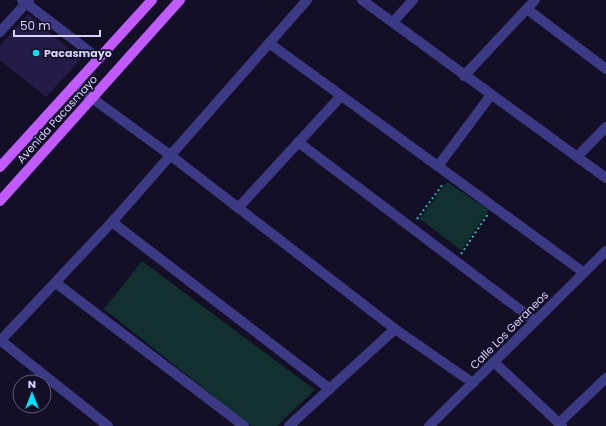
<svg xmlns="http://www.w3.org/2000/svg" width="606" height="426" font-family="Poppins,sans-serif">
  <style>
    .green { fill: #12302f }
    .building { fill: #241b47 }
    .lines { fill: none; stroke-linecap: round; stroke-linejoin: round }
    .path { stroke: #2fb8b0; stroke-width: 2; stroke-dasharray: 2 3; stroke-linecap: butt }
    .minor { stroke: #3d3a85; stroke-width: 10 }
    .major { stroke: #c25bff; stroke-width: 10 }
    .poi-dot { fill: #00e5ff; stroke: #130f26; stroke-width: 1.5 }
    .labels { text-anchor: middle; stroke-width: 3.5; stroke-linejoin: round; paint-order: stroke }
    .poi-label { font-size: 11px; font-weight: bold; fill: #d9d4ff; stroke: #130f26; text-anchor: start }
    .street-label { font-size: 11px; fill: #d9d4ff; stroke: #130f26 }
  </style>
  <rect width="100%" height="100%" fill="#130f26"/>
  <g class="green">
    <polygon points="447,182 489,210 461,250 420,219"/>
    <polygon points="142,261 315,390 277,426 251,426 104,309"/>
  </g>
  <polygon class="building" points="28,14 81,59 46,97 0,60 0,46"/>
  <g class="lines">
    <g class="path">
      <polyline points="417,219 443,184"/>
      <polyline points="461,254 488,214"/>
    </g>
    <g class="minor">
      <polyline points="22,0 99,59"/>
      <polyline points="362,0 606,178"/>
      <polyline points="527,9 606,69"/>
      <polyline points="393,22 413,0"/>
      <polyline points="0,32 29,0"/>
      <polyline points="269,43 583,272"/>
      <polyline points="464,76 535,0"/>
      <polyline points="74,85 170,155 395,329 473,383"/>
      <polyline points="298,142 535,321"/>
      <polyline points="577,157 606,127"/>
      <polyline points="438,166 491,95"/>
      <polyline points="238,208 341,96"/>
      <polyline points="112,222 330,389"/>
      <polyline points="56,283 244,426"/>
      <polyline points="0,340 108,426"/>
      <polyline points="1,340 112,222 307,0"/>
      <polyline points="494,362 562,426"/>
      <polyline points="559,423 606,378"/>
      <polyline points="289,426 395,329"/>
      <polyline points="429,426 606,251"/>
    </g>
    <g class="major">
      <polyline points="0,167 152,0"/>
      <polyline points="0,201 180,0"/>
    </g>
  </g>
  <circle class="poi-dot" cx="36" cy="53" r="4"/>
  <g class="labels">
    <g class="poi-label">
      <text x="44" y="57">Pacasmayo</text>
    </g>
    <g class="street-label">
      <text transform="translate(57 119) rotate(-48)" y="4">Avenida Pacasmayo</text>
      <text transform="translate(509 330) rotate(-45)" y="4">Calle Los Geraneos</text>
    </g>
  </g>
  <g transform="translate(32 394)"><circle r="19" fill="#130f26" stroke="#625e7d"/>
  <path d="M0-3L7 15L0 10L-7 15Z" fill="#00e5ff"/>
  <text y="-6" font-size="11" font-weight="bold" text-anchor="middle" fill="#d9d4ff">N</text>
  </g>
  <path d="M14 30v6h86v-6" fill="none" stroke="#d9d4ff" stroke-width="2"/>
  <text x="20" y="30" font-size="12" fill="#d9d4ff" stroke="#130f26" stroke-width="3" paint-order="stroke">50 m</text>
</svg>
